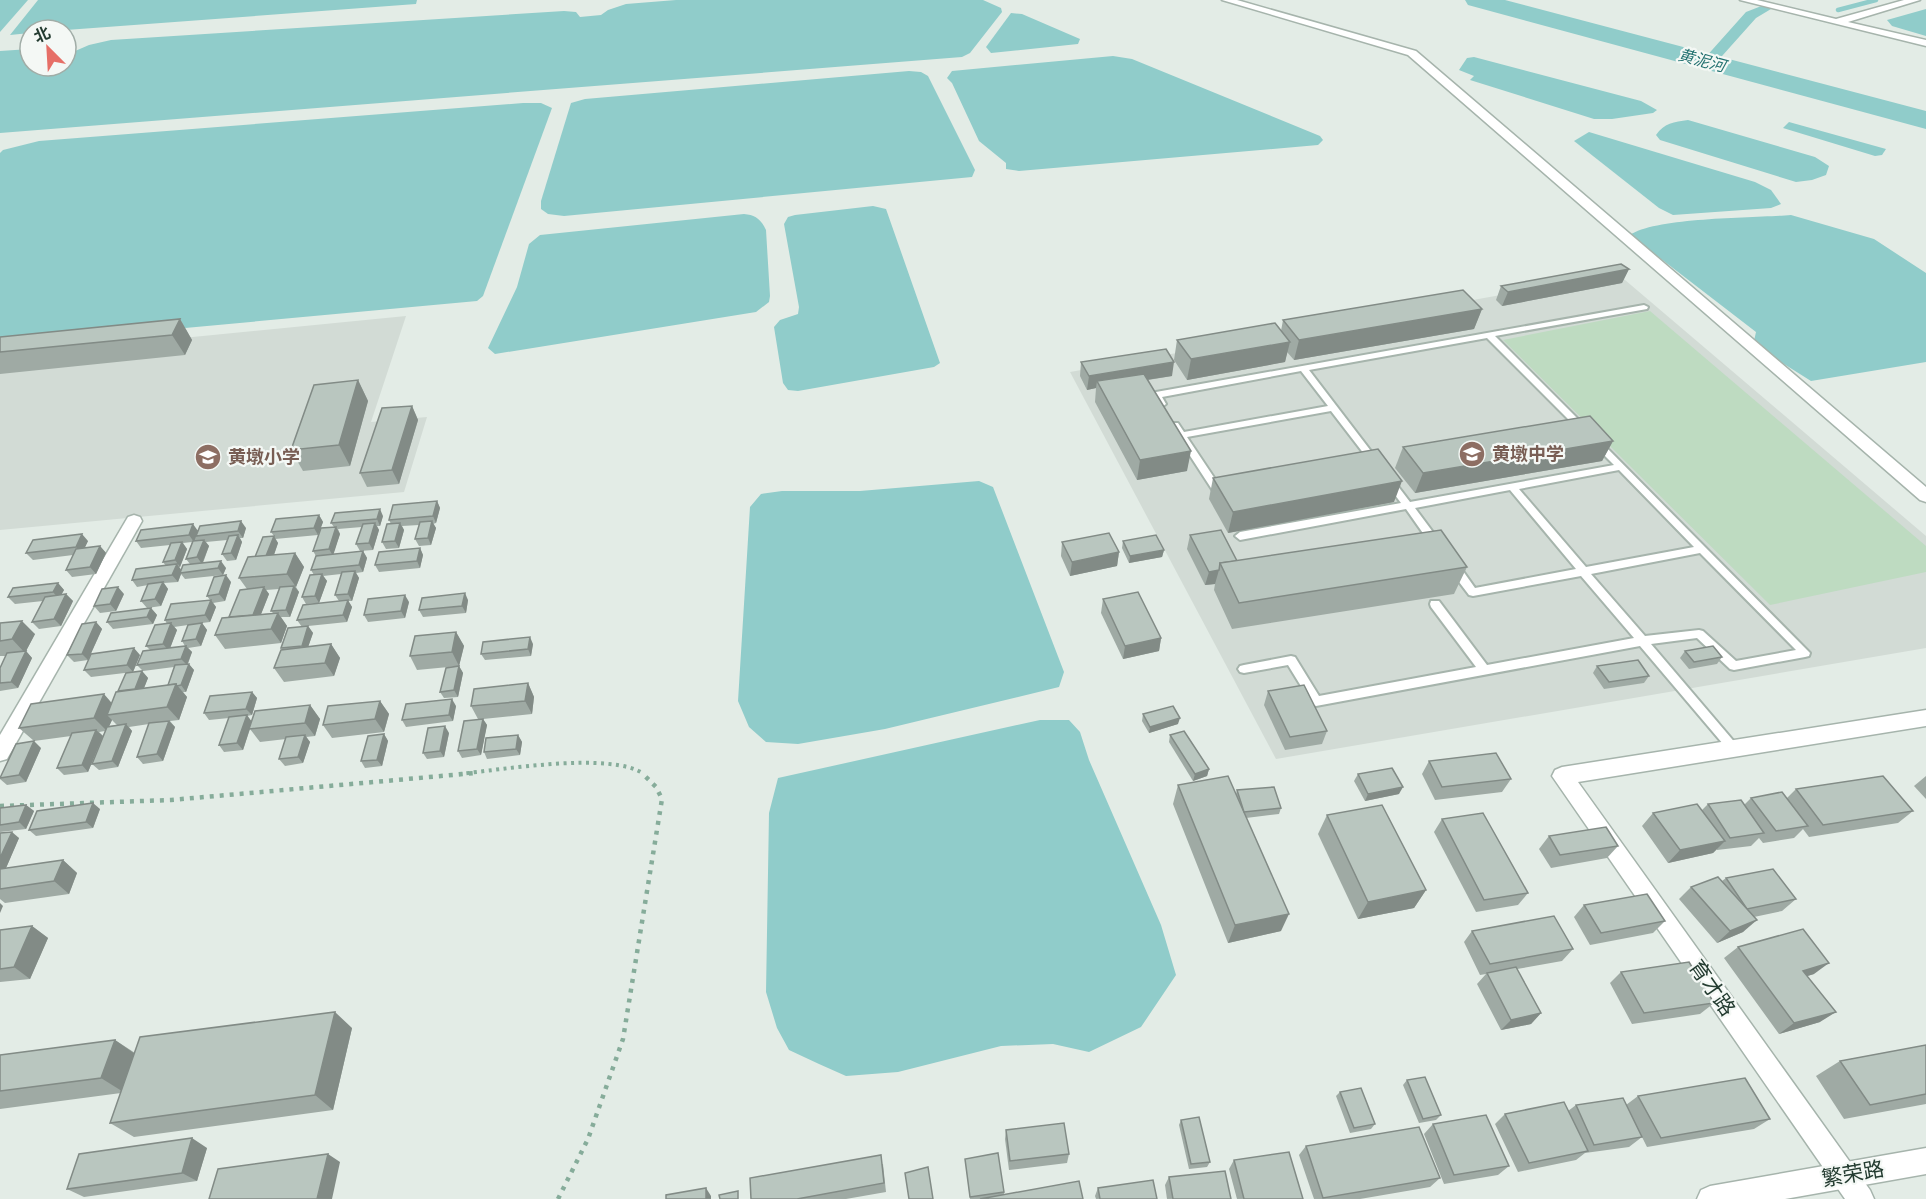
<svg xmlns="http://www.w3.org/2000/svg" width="1926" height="1199" font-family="Commissioner,'Noto Sans SC',sans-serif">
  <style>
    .built { fill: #d2dbd5 }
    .green { fill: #bedbc1 }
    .water { fill: #90ccca }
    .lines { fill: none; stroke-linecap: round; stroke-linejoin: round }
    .stream { stroke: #90ccca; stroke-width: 4.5 }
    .canal { fill: #90ccca; fill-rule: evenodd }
    .river { fill: #90ccca; fill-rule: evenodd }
    .service-casing { stroke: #a6b4ac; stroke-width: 4 }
    .minor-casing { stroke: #a6b4ac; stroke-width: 3 }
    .tertiary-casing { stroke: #a6b4ac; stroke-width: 3 }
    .path-far1 { stroke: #86ac9a; stroke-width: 4; stroke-dasharray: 3 4.5; stroke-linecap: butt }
    .path { stroke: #86ac9a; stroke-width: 4.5; stroke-dasharray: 4 6; stroke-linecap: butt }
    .service { fill: #fff; fill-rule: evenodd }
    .minor { fill: #fff; fill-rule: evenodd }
    .tertiary { fill: #fff; fill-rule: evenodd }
    .wall { fill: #9faaa4; fill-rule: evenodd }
    .shaded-wall { fill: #828b86 }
    .building { fill: #b9c6bf; stroke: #828b86; stroke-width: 1.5 }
    .labels { text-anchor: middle; stroke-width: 4.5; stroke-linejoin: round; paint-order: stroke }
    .far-water-label { font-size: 16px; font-style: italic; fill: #247271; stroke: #f4f8f5 }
    .education-label { font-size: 18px; font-weight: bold; fill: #785e54; stroke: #f4f8f5; text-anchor: start }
    .near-street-label { font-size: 21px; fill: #243c31; stroke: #f4f8f5 }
  </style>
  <rect width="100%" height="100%" fill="#e3ece6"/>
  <g class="built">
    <polygon points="1618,274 1926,536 1926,648 1276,759 1070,372"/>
    <polygon points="406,316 371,422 427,417 404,492 0,530 0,356"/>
  </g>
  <polygon class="green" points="1650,311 1926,546 1926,572 1770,605 1503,340"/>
  <g class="water">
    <polygon points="0,0 28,0 0,32"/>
    <polygon points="38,0 417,0 416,4 66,30 30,30 30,33 10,35"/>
    <polygon points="676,0 983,0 1001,8 1002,12 970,53 962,57 0,133 0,51 30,49 30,66 35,66 34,68 66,66 66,55 89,45 111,40 564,11 576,12 580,17 601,15 608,10 626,4"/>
    <polygon points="1926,9 1926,36 1892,26 1887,20"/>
    <polygon points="1011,13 1022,14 1080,39 1078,44 991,53 986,47"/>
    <polygon points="1113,56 1132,59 1320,136 1323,140 1318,145 1019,171 1006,169 1006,163 979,141 952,83 947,78 952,71"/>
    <polygon points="1474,57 1641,101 1657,110 1653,113 1612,119 1594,119 1470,80 1474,76 1459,70 1467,58"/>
    <polygon points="909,71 921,72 928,76 975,170 972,177 564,216 548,214 541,209 541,201 571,103 585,99"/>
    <polygon points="523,103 541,103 552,108 483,296 477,301 0,345 0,153 3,150 39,141"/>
    <path d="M1688,120L1815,157L1829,166L1826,175L1812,180L1796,182L1660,140L1656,135C1664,123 1674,122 1688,120Z"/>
    <polygon points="1789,122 1886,149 1882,155 1875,156 1783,128"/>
    <polygon points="1589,132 1755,182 1771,190 1781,204 1771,208 1673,215 1659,208 1574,141"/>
    <polygon points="873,206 886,209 940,363 934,367 798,391 788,390 783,383 774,327 780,320 798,314 799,307 784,224 788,217 795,215"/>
    <path d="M744,214C755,215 761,219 766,230L770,296L769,302L756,312L495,354L488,348L517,287L529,244L540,235Z"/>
    <path d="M1791,215L1874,239L1926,273V362L1811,381L1773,357L1754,341L1756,332L1630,235C1656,217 1755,218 1791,215Z"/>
    <polygon points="979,481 993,487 1064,672 1059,687 885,729 798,744 766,742 749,727 738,701 750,507 761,494 782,491 860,491"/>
    <polygon points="1040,720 1069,720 1080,732 1089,760 1161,925 1176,975 1141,1027 1089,1052 1053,1044 1001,1046 898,1072 846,1076 819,1064 789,1050 777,1028 766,992 769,813 778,778"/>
  </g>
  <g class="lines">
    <polyline class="stream" points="1838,10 1876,0"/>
    <polygon class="canal" points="1764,5 1771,9 1756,18 1714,65 1704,65 1701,62 1704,59 1746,12"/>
    <polygon class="river" points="1465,0 1505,0 1926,111 1926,129 1468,5"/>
    <defs>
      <g id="service">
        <polygon points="1644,305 1648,307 1647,309 1495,336 1587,428 1585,430 1579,430 1487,338 1309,370 1377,459 1379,461 1377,463 1371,463 1331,411 1187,437 1219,485 1226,486 1228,488 1226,490 1213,491 1170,425 1172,423 1178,423 1184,432 1328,406 1301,371 1162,397 1166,404 1162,407 1159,406 1152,395 1156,392"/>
        <path d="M1598,441L1601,442L1810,653L1809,656L1805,657L1734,670L1730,669L1697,638L1651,644L1737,745L1739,748L1737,751L1733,753L1729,751L1640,646L1316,706L1312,704L1288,665L1244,673L1240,672L1238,669L1240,666L1244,665L1291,656L1295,657L1319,696L1476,667L1431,607L1430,604L1431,601H1439L1487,665L1634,638L1581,576L1473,596L1469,595L1450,570L1449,567L1450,564H1458L1475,588L1576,569L1510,490L1415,508L1441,543L1436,547L1432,546L1406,509L1240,540L1235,536L1240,532L1401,503L1386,483L1391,480L1394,481L1410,502L1614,465L1593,444L1595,442ZM1619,470L1694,547L1586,567L1519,489ZM1700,553L1796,650L1736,661L1703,631L1699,630L1645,636L1591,574Z"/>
      </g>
      <g id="minor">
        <polygon points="1222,0 1237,0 1416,51 1926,487 1926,502 1920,500 1408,55"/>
        <polygon points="1740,0 1757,0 1836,19 1904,0 1920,0 1848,22 1926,40 1926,46"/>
        <polygon points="134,515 140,517 142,521 7,759 0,761 0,735 128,517"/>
        <polygon points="1926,710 1926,726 1578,782 1870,1190 1874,1199 1845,1199 1552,776 1555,770 1562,767"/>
      </g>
      <polygon id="tertiary" points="1926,1148 1926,1174 1785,1199 1697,1199 1701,1190 1710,1186"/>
    </defs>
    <use href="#service" class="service-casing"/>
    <use href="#minor" class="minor-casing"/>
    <use href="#tertiary" class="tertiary-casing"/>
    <path class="path-far1" d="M459,774C500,770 611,751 644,774"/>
    <g class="path">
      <polyline points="0,806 171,800 475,773"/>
      <polyline points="558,1199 588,1139 623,1039 662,799 656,787 642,773"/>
    </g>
    <use href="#service" class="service"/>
    <use href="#minor" class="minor"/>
    <use href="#tertiary" class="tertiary"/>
  </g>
  <g class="wall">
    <polygon points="1629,269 1622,283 1502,306 1496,300 1501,286"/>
    <polygon points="1482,309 1474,329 1294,360 1287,352 1285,362 1187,380 1174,360 1177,340 1281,331 1283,320"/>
    <polygon points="180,319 192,340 185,355 0,374 0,337"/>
    <polygon points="1081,362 1172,376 1148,380 1187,471 1137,480 1095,402 1096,388 1087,390 1080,376"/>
    <polygon points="358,380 368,401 350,466 303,471 291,450"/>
    <polygon points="412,406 418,420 399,484 367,487 360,473"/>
    <polygon points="1613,441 1602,461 1415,493 1395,468 1403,447"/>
    <polygon points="1213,478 1394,502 1228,533 1209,499"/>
    <polygon points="437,501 440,508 436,523 433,524 436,528 431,545 419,546 415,539 419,525 402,526 404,530 399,548 386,549 382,542 391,524 389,520"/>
    <path d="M319,515L323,522L318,535L275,539L278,543L274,555L295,553L304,567L296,587L299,592L290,617H281L287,626L281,643L225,649L215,635L229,618L247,589L239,578L255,557L274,536L271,532ZM279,589L271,611L273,613L261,614L269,594L266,590Z"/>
    <polygon points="383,516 380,526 377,526 379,530 373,550 360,551 356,544 362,527 338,529 340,534 333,554 363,551 367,558 363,572 356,573 359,578 352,601 348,601 352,607 347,622 308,626 313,633 308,647 331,644 340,658 334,676 284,682 274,668 282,650 281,648 302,627 297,620 339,601 335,595 341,574 323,576 327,581 319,603 306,604 302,597 314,575 311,570 316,556 313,551 334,527 331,523"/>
    <path d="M246,528L243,538H240L242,542L236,560L227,561L222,554L227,540L206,542L209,546L203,563L226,568L223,575L185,579L181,574L178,582L164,583L168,589L161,606L147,608L141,601L148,585L137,587L132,580L166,566L163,562L170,545L141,548L136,541L198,530ZM192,542L186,559L190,564L181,570L179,567H180L187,549L183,543Z"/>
    <polygon points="1190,535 1237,561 1467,567 1454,594 1232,629 1214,590 1215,584 1205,585 1187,549"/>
    <polygon points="88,541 84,548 100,546 106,553 96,574 72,577 66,570 73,555 33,560 26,553"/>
    <polygon points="1123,541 1164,550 1162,557 1129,563 1122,548"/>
    <polygon points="1062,542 1119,552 1117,566 1070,576 1061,556"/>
    <polygon points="420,548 423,555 420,568 379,572 375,565"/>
    <path d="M231,582L225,601L213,603L216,607L210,622L202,623L207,630L201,646L188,648L192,652L188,664L194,670L186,692H183L187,697L179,720L170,721L175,727L163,761L143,764L137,757L149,724L129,727L132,731L118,767L99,770L92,764L105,731L99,732L103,736L88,772L64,775L57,768L71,736L34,741L19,728L112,703L118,691L142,671L148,678L144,688L168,685L174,667L143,671L137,665L150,650L146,646L167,624L165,620L210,600L207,596ZM188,625L182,641L185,646L170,648L177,630L174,627ZM112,720L117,725L109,726Z"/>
    <polygon points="58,583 64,590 61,595 66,594 73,601 61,626 39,629 32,622 43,601 15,604 8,597"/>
    <polygon points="124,594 116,611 100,613 94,606"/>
    <polygon points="1103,599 1161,638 1159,651 1123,659 1101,613"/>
    <polygon points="468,600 466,613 423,617 419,610"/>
    <polygon points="409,602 405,618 368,622 364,615"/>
    <polygon points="151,608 157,615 153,624 113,629 107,622"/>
    <polygon points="96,622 102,629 88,660 74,662 67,655"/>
    <polygon points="0,623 35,634 26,651 32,658 18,688 0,691 0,668 6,656 0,656"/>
    <polygon points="456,632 464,646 459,666 417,670 410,656"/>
    <polygon points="533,644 531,656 485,660 481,654"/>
    <polygon points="1685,651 1722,657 1717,664 1689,669 1680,658"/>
    <polygon points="140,655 133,672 91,677 84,670"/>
    <polygon points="459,666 463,673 458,697 444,698 440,692"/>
    <polygon points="1597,666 1649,676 1644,683 1604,689 1593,673"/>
    <polygon points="528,683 534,697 532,714 483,719 487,725 481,755 462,758 458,751 478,719 471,706"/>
    <polygon points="1268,691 1327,731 1322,744 1285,750 1264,705"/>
    <polygon points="252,692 257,698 252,715 247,716 252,722 310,705 320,719 315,736 306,737 310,742 303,763 285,766 279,759 286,739 260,742 250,729 243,750 224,752 219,745 229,718 209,720 204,713"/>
    <polygon points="380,701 389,714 384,732 332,738 323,725"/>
    <polygon points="456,706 453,721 406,727 402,720"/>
    <polygon points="1143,714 1178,724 1149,733 1142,721"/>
    <polygon points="449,733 444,757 427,759 423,753"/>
    <polygon points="384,734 388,741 382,766 365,768 361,761"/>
    <polygon points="518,735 522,742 520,755 487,759 484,752"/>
    <polygon points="1170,735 1209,769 1207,776 1193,781 1169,742"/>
    <polygon points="41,748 26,782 7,785 0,779 0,777"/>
    <polygon points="1429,761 1511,779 1502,792 1435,800 1422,774"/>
    <polygon points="1358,774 1399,794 1365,801 1354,781"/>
    <polygon points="1926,776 1926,799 1914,786"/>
    <polygon points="1178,785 1236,794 1237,790 1281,808 1279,814 1246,818 1281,931 1228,943 1173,804"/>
    <polygon points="1796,789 1913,811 1898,823 1809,837 1803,829 1794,838 1763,843 1759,838 1751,846 1717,850 1717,849 1713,853 1668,863 1642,826 1653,813 1702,810 1708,804 1744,805 1751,798 1787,798"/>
    <polygon points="26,805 34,811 26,829 0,832 0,808"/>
    <polygon points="100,809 93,828 36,836 29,830"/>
    <polygon points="1327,815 1426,890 1414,908 1358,919 1318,834"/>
    <polygon points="1442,819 1528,893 1518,905 1476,912 1434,832"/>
    <polygon points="0,833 19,838 6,868 63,860 77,873 69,894 5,903 0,899"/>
    <polygon points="1549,836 1618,846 1607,858 1551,868 1539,849"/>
    <polygon points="1726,878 1796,899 1782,911 1754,917 1743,932 1717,943 1679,899 1691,887 1722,881"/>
    <polygon points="1584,905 1665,921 1653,933 1590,945 1574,917"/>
    <polygon points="32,926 48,938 30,979 0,982 0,930"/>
    <polygon points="1472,931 1573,949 1562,961 1517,969 1541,1013 1531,1024 1501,1030 1477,984 1486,974 1480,975 1464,942"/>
    <polygon points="1738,947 1814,974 1807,976 1820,1022 1779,1034 1724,958"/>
    <polygon points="1621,972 1714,1003 1700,1014 1632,1024 1610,983"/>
    <polygon points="352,1028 333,1110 134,1137 110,1123 121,1093 0,1109 0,1055 115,1040 135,1053"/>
    <polygon points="1926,1045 1926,1104 1844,1119 1816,1076 1840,1061"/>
    <polygon points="1407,1080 1441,1115 1436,1120 1419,1123 1403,1085"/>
    <polygon points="1340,1092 1375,1124 1371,1129 1350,1133 1336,1096"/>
    <polygon points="1638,1096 1770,1119 1754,1129 1647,1147 1642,1137 1629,1147 1585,1153 1576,1160 1518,1172 1495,1124 1505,1114 1568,1111 1576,1105 1626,1105"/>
    <polygon points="1181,1120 1210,1162 1207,1167 1189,1169 1179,1125"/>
    <polygon points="1433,1124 1509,1166 1498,1175 1444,1184 1424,1134"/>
    <polygon points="1006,1130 1069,1154 1067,1163 1009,1170 1005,1139"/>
    <polygon points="1306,1146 1440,1178 1430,1187 1360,1199 1314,1199 1299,1155"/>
    <polygon points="207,1148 197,1181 84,1197 67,1189"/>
    <polygon points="965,1159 1004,1192 1004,1195 1083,1199 970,1199"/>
    <polygon points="1234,1160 1303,1199 1237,1199 1229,1169"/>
    <polygon points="883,1164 886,1192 846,1199 751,1199"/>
    <polygon points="1169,1177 1231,1199 1167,1199 1165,1185"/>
    <polygon points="1098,1188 1157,1199 1096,1199 1095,1196"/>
  </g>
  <g class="shaded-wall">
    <polygon points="1629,269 1622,283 1502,306 1508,292"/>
    <polygon points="1482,309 1474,329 1294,360 1299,340"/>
    <polygon points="180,319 192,340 185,355 172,335"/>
    <polygon points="1290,342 1285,362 1187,380 1191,359"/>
    <polygon points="1174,362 1172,376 1100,387 1097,381 1096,388 1087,390 1089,376"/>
    <polygon points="358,380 368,401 350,466 339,445"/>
    <polygon points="412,406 418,420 399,484 392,470"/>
    <polygon points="1613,441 1602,461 1415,493 1423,473"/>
    <polygon points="1191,451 1187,471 1137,480 1140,460"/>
    <polygon points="1402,481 1394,502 1228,533 1233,512"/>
    <polygon points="437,501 440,508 436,523 433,516"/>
    <polygon points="380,509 383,516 380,526 377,519"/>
    <polygon points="319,515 323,522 318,535 314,528"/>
    <polygon points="241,521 246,528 243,538 238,531"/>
    <polygon points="432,521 436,528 431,545 428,538"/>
    <polygon points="375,523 379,530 373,550 369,543"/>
    <polygon points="400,523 404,530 399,548 395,541"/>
    <polygon points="193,524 198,531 194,542 189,535"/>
    <polygon points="336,527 340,534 333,556 329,549"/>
    <polygon points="82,534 88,541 82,554 76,547"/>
    <polygon points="238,535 242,542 236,560 231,553"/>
    <polygon points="274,536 278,543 271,563 266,556"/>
    <polygon points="204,540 209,546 202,564 197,557"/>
    <polygon points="182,542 187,549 180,567 175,560"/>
    <polygon points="100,546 106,553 96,574 90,567"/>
    <polygon points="420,548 423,555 420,568 417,561"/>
    <polygon points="1164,550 1162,557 1129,563 1130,556"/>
    <polygon points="363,551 367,558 363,572 359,565"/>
    <polygon points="1119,552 1117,566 1070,576 1072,562"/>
    <polygon points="295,553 304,567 296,587 287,574"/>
    <polygon points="221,561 226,568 223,575 218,568"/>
    <polygon points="177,564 182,571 180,573 181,574 178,582 172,575"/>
    <polygon points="1219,570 1215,584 1205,585 1209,572"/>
    <polygon points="355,571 359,578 352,601 348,594"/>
    <polygon points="322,574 327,581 319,603 315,596"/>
    <polygon points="226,575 231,582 225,601 219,594"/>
    <polygon points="163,582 168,589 161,606 155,599"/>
    <polygon points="58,583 64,590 59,599 53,592"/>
    <polygon points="294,586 299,592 290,617 286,610"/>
    <polygon points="118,587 124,594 116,611 110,604"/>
    <polygon points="264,587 269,594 258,622 253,615"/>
    <polygon points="465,593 468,600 466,613 462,606"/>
    <polygon points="66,594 73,601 61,626 54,619"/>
    <polygon points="405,595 409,602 405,618 401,611"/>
    <polygon points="211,600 216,607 210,622 205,615"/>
    <polygon points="348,600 352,607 347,622 343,615"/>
    <polygon points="151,608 157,615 153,624 147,617"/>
    <polygon points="278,613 287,626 281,643 271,629"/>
    <polygon points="22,621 35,634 26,651 32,658 18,688 11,682 25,653 12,639"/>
    <polygon points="96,622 102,629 88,660 82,654"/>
    <polygon points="171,623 177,630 169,651 163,644"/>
    <polygon points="202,623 207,630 201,646 196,639"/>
    <polygon points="308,626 313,633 306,653 302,646"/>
    <polygon points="456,632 464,646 459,666 452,652"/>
    <polygon points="530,637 533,644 531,656 528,649"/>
    <polygon points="1161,638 1159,651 1123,659 1125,646"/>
    <polygon points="331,644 340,658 334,676 325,663"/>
    <polygon points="186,646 192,652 187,665 181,659"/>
    <polygon points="134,648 140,655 133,672 127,665"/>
    <polygon points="189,664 194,670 186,692 181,685"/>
    <polygon points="459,666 463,673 458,697 454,690"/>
    <polygon points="142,671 148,678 140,698 134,692"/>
    <polygon points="528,683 534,697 532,714 525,701"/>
    <polygon points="176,684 187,697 179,720 167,707"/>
    <polygon points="252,692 257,698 252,715 246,709"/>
    <polygon points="104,694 116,708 107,715 112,720 107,731 94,718"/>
    <polygon points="452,699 456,706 453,721 449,715"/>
    <polygon points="380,701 389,714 384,732 375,719"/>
    <polygon points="310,705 320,719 315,736 305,723"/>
    <polygon points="247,715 252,722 243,750 237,743"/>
    <polygon points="1180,718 1178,724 1149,733 1150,727"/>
    <polygon points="483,719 487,725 481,755 477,749"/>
    <polygon points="169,721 175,727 163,761 157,754"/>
    <polygon points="126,724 132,731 118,767 112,761"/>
    <polygon points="445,726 449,733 444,757 440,751"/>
    <polygon points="96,730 103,736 88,772 82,765"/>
    <polygon points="384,734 388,741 382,766 377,760"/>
    <polygon points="305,735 310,742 303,763 298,757"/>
    <polygon points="518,735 522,742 520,755 516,749"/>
    <polygon points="34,741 41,748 26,782 19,775"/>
    <polygon points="1209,769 1207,776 1193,781 1195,774"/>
    <polygon points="1403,787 1399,794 1365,801 1368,794"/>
    <polygon points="93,803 100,809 93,828 86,822"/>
    <polygon points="26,805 34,811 26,829 19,822"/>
    <polygon points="12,832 19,838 3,875 0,873 0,858"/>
    <polygon points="1725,841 1713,853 1668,863 1680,850"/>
    <polygon points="63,860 77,873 69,894 54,881"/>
    <polygon points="1426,890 1414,908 1358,919 1368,902"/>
    <polygon points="0,903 3,906 0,913"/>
    <polygon points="1289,914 1281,931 1228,943 1235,925"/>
    <polygon points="1757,920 1743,932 1717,943 1730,931"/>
    <polygon points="32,926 48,938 30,979 14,967"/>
    <polygon points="1829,963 1814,974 1788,982 1803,971"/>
    <polygon points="335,1012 352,1028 333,1110 315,1095"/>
    <polygon points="1836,1012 1820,1022 1779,1034 1794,1023"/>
    <polygon points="1541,1013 1531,1024 1501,1030 1511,1020"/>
    <polygon points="115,1040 138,1056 125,1093 101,1078"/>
    <polygon points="192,1138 207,1148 197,1181 182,1173"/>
    <polygon points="328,1154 340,1162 332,1199 317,1199"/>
    <polygon points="706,1188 711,1196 711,1199 706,1199"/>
  </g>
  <g class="building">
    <polygon points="1621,264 1629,269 1508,292 1501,286"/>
    <polygon points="1463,290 1482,309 1299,340 1283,320"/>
    <polygon points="180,319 172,335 0,352 0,337"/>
    <polygon points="1275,323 1290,342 1191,359 1177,340"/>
    <polygon points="1166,349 1174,362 1089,376 1081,362"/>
    <polygon points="1144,374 1191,451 1140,460 1097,381"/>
    <polygon points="358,380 339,445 291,450 314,385"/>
    <polygon points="412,406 392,470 360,473 382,408"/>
    <polygon points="1590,416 1613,441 1423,473 1403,447"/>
    <polygon points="1378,449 1402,481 1233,512 1213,478"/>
    <polygon points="437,501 433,516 389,520 393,505"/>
    <polygon points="380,509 377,519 331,523 335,513"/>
    <polygon points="319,515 314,528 271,532 276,519"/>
    <polygon points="241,521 238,531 196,536 200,526"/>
    <polygon points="432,521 428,538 415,539 420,522"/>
    <polygon points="375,523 369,543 356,544 363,524"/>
    <polygon points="400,523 395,541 382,542 387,524"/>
    <polygon points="193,524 189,535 136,541 141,530"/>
    <polygon points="336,527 329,549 313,551 321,528"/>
    <polygon points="1221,530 1237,561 1220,563 1219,570 1209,572 1190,535"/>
    <polygon points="1441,530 1467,567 1239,603 1220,563"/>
    <polygon points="1109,533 1119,552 1072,562 1062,542"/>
    <polygon points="82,534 76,547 26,553 33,540"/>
    <polygon points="238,535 231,553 222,554 229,536"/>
    <polygon points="1156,535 1164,550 1130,556 1123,541"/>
    <polygon points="274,536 266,556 255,557 263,537"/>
    <polygon points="204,540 197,557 186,559 193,541"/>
    <polygon points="182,542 175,560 163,562 171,543"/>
    <polygon points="100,546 90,567 66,570 76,549"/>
    <polygon points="420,548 417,561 375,565 379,552"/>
    <polygon points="363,551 359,565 311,570 316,556"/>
    <polygon points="295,553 287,574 239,578 248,557"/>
    <polygon points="221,561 218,568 180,573 183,565"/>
    <polygon points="177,564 172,575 132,580 136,569"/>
    <polygon points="355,571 348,594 335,595 342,572"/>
    <polygon points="322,574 315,596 302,597 310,575"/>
    <polygon points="226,575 219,594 207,596 214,577"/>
    <polygon points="163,582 155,599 141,601 148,584"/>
    <polygon points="58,583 53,592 8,597 13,588"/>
    <polygon points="294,586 286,610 271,611 280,587"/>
    <polygon points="118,587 110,604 94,606 102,589"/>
    <polygon points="264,587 253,615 229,617 240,590"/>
    <polygon points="1138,592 1161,638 1125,646 1103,599"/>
    <polygon points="465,593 462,606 419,610 422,598"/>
    <polygon points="66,594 54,619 32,622 45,597"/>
    <polygon points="405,595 401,611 364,615 368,599"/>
    <polygon points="211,600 205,615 165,620 171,604"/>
    <polygon points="348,600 343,615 297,620 303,605"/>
    <polygon points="151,608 147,617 107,622 111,613"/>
    <polygon points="278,613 271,629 215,635 222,618"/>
    <polygon points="22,621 12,639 0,641 0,623"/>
    <polygon points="96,622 82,654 67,655 82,624"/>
    <polygon points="171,623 163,644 146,646 155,625"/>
    <polygon points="202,623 196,639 182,641 188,625"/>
    <polygon points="308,626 302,646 281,648 288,628"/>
    <polygon points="456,632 452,652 410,656 415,636"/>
    <polygon points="530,637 528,649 481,654 483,642"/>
    <polygon points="331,644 325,663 274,668 281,650"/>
    <polygon points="186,646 181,659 137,665 143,651"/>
    <polygon points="1713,646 1722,657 1694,662 1685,651"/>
    <polygon points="134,648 127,665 84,670 91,654"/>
    <polygon points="26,651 11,682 0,683 0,668 7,653"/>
    <polygon points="1638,660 1649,676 1609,682 1597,666"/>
    <polygon points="189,664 181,685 177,686 176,684 168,685 175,665"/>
    <polygon points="459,666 454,690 440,692 446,668"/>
    <polygon points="142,671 135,689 118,691 126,673"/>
    <polygon points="528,683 525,701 471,706 474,689"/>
    <polygon points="176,684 167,707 107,715 116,692"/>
    <polygon points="1304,685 1327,731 1290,737 1268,691"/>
    <polygon points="252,692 246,709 204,713 210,696"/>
    <polygon points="104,694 94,718 19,728 31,704"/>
    <polygon points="452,699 449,715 402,720 406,704"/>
    <polygon points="380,701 375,719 323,725 328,706"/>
    <polygon points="310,705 305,723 249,729 255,711"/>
    <polygon points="1173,706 1180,718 1150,727 1143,714"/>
    <polygon points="247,715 237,743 219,745 229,717"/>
    <polygon points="483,719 477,749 458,751 464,721"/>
    <polygon points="169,721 157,754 137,757 149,723"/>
    <polygon points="126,724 112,761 92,764 107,727"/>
    <polygon points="445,726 440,751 423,753 428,728"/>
    <polygon points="96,730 82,765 57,768 72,733"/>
    <polygon points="1184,731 1209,769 1195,774 1170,735"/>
    <polygon points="384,734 377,760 361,761 368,736"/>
    <polygon points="305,735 298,757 279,759 286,737"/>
    <polygon points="518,735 516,749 484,752 486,738"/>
    <polygon points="34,741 19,775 0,778 16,744"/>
    <polygon points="1496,753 1511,779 1442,787 1429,761"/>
    <polygon points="1392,768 1403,787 1368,794 1358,774"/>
    <polygon points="1228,776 1289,914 1235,925 1178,785"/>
    <polygon points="1883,776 1913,811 1823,825 1796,789"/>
    <polygon points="1274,787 1281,808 1244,812 1237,790"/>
    <polygon points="1782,792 1808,826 1776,831 1751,798"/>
    <polygon points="1741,800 1764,833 1730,838 1708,804"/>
    <polygon points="93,803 86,822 29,830 37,811"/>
    <polygon points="1697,804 1725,841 1680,850 1653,813"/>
    <polygon points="26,805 19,822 0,825 0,808"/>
    <polygon points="1382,805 1426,890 1368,902 1327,815"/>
    <polygon points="1483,813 1528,893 1484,900 1442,819"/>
    <polygon points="1606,827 1618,846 1560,855 1549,836"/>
    <polygon points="12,832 0,858 0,833"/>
    <polygon points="63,860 54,881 0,889 0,869"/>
    <polygon points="1773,869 1796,899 1747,909 1726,878"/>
    <polygon points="1718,877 1757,920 1730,931 1691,887"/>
    <polygon points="1647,894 1665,921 1601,933 1584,905"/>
    <polygon points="1554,916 1573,949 1490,964 1472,931"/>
    <polygon points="32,926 14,967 0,969 0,930"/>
    <polygon points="1803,929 1829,963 1803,971 1836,1012 1794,1023 1738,947"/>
    <polygon points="1689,962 1714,1003 1644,1013 1621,972"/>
    <polygon points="1516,967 1541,1013 1511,1020 1487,973"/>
    <polygon points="335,1012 315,1095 110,1123 140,1037"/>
    <polygon points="115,1040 101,1078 0,1091 0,1055"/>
    <polygon points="1926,1045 1926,1094 1870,1105 1840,1061"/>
    <polygon points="1425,1077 1441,1115 1423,1119 1407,1080"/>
    <polygon points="1745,1078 1770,1119 1661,1138 1638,1096"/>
    <polygon points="1361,1088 1375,1124 1354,1128 1340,1092"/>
    <polygon points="1623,1098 1642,1137 1594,1145 1576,1105"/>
    <polygon points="1564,1102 1588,1151 1529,1163 1505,1114"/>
    <polygon points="1486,1115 1509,1166 1454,1175 1433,1124"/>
    <polygon points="1199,1117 1210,1162 1191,1164 1181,1120"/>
    <polygon points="1064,1123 1069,1154 1010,1161 1006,1130"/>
    <polygon points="1419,1127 1440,1178 1323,1198 1306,1146"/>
    <polygon points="192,1138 182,1173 67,1189 79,1154"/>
    <polygon points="1289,1152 1303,1199 1244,1199 1234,1160"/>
    <polygon points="998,1153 1004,1192 970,1197 965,1159"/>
    <polygon points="328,1154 317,1199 209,1199 218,1169"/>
    <polygon points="881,1155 884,1183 797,1199 751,1199 750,1178"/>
    <polygon points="928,1167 933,1199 909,1199 905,1173"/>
    <polygon points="1225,1171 1231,1199 1173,1199 1169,1177"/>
    <polygon points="1153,1180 1157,1199 1100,1199 1098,1188"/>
    <polygon points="1079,1181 1083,1199 980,1199"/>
    <polygon points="706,1188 706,1199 666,1199 666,1195"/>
    <polygon points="738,1191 738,1199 720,1199 719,1195"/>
  </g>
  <defs>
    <symbol id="school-disc" viewBox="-11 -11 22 22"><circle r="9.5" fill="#8d6e63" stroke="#f4f8f5"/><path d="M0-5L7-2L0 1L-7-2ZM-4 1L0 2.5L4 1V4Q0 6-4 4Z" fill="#fff"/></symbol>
  </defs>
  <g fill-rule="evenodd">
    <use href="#school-disc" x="1457" y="439" width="30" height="30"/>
    <use href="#school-disc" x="193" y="442" width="30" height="30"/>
  </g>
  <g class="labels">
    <g class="far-water-label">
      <text transform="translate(1702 60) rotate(15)" y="6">黄泥河</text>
    </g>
    <g class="education-label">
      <text x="1492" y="460">黄墩中学</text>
      <text x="228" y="463">黄墩小学</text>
    </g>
    <g class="near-street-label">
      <text transform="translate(1712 988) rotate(55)" y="7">育才路</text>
      <text transform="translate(1853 1174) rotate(-10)" y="7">繁荣路</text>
    </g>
  </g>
  <g transform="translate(48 48) rotate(336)"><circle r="28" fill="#f4f8f5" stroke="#a1ada7" stroke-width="1.5"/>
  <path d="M0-4.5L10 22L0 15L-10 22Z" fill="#e66f67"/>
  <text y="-9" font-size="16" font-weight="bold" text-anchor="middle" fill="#243c31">北</text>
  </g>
</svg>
